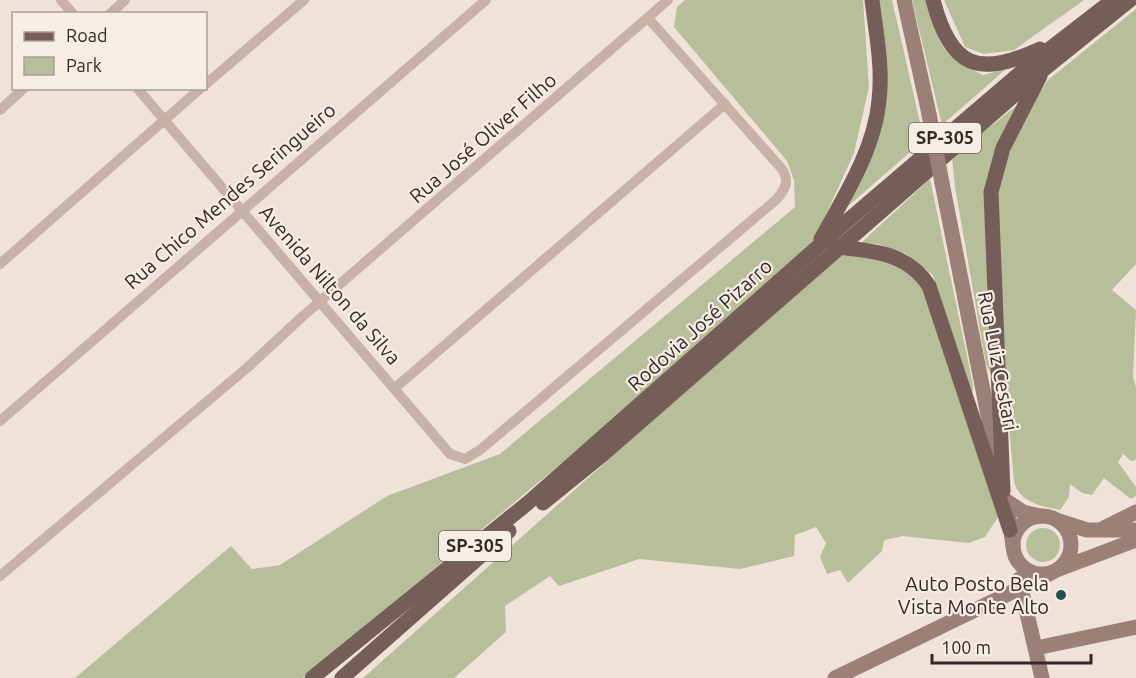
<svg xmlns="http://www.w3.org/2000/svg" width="1136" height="678" font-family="Ubuntu,sans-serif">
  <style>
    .green { fill: #b7be9a }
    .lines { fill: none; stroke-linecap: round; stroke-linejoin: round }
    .street { stroke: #c8b1a6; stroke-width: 10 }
    .secondary { stroke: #9b8077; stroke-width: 15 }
    .primary { stroke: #755e58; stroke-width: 15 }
    .secondary-bridge { stroke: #9b8077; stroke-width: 15 }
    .poi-dot { fill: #1e5450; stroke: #f8ede5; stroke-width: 2 }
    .labels { text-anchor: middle; stroke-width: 4.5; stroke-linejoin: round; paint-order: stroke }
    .shield { fill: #f8ede5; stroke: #6f645f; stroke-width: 1.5 }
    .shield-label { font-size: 18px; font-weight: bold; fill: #342926 }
    .street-label { font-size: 20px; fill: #342926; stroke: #f8ede5 }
    .poi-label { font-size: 20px; fill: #342926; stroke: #f8ede5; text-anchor: end }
  </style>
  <rect width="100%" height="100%" fill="#f0e2d9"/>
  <g class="green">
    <polygon points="685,0 863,0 869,87 854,153 813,243 597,434 302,678 75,678 231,546 252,569 280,565 387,496 500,454 795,207 794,180 787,161 674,27 677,7"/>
    <polygon points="878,0 892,0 924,140 846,208 870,153"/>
    <path d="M912,0H927C940,46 938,53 983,75L1006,69L942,125Z"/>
    <polygon points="944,0 1084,0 1014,50 984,54 965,47"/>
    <path d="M1136,9V264L1112,290L1136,310L1133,376L1136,388V460L1131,461L1123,454L1118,462L1136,487V496L1131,499L1104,478L1092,495L1082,493L1070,484L1069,497L1060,510C1041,506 1020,503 1014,482L1004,367L997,208L1000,174L1012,141L1032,103L1048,80Z"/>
    <polygon points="1020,103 995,156 993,378 986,364 955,187 952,157"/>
    <polygon points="930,179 973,385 972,400 933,275 906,254 878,244 861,243"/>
    <path d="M841,253C874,259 905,260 926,290L998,517L985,537L968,543L903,536L884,540L882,551L848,583L840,570L827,574L820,557L826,543L816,527L795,535L794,556L740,569L639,559L559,586L550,576L505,606L506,632L454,678H363Z"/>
    <circle cx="1043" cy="545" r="17"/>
  </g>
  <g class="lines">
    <g class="street">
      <polyline points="61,0 73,14"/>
      <polyline points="110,14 125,0"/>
      <polyline points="206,84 304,0"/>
      <path d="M137,88L450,454L465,459L480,450L777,199C785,189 790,182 782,169L648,18"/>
      <polyline points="0,110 24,88"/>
      <polyline points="0,264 201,88"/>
      <polyline points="395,388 725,104"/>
      <polyline points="0,421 486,0"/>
      <polyline points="0,576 248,367 303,316 668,0"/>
    </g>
    <g class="secondary">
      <polyline points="904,0 929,114"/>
      <polyline points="942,183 999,471"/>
      <polyline points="1005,500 1023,512 1040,516"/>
      <circle cx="1042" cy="545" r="29"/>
      <polyline points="1009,518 1013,546"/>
      <polyline points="1059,521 1087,530 1136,530"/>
      <polyline points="1104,528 1136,512"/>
      <polyline points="1059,569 1136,540"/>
      <polyline points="1019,579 1042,678"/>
      <polyline points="1036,648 1136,627"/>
      <polyline points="835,678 1051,573"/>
    </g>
    <g class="primary">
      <path d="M933,0C951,68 978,78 1040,49"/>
      <path d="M821,239C844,197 875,149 879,100C883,67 876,33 872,0"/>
      <path d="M837,247C874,251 908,253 929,286L1010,530"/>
      <polyline points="1003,491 991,192 1003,148 1040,76"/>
      <polyline points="543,503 601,456 1043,70 1130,0"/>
      <polyline points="312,678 529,502 846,222 1033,62 1113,0"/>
      <polyline points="342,678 509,531"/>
    </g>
    <polyline class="secondary-bridge" points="929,114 942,183"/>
  </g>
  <circle class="poi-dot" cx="1061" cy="595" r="6"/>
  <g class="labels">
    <g class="shield">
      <rect x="909" y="123" width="72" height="30" rx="4.5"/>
      <rect x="439" y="531" width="72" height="30" rx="4.5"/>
    </g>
    <g class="shield-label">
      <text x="945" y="144">SP-305</text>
      <text x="475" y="552">SP-305</text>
    </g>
    <g class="street-label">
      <text transform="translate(483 138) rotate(-41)" y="7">Rua José Oliver Filho</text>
      <text transform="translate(230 196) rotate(-41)" y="7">Rua Chico Mendes Seringueiro</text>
      <text transform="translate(330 285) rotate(49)" y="7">Avenida Nilton da Silva</text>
      <text transform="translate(700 325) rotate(-42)" y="7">Rodovia José Pizarro</text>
      <text transform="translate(998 361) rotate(79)" y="7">Rua Luiz Cestari</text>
    </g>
    <g class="poi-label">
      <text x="1049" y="591">Auto Posto Bela<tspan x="1049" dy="23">Vista Monte Alto</tspan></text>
    </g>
  </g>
  <rect x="12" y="12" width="195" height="78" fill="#f8ede5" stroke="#aa9f99" stroke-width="1.5"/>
  <rect x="24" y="32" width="30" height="9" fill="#755e58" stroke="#aa9f99" stroke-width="1.5"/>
  <text x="66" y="42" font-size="18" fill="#342926">Road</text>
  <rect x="24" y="57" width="30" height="18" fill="#b7be9a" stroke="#aa9f99" stroke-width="1.5"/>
  <text x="66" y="72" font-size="18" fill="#342926">Park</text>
  <path d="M932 654v9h159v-9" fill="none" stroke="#342926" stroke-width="3"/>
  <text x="941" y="654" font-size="18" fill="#342926" stroke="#f8ede5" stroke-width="4.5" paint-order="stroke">100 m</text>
</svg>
